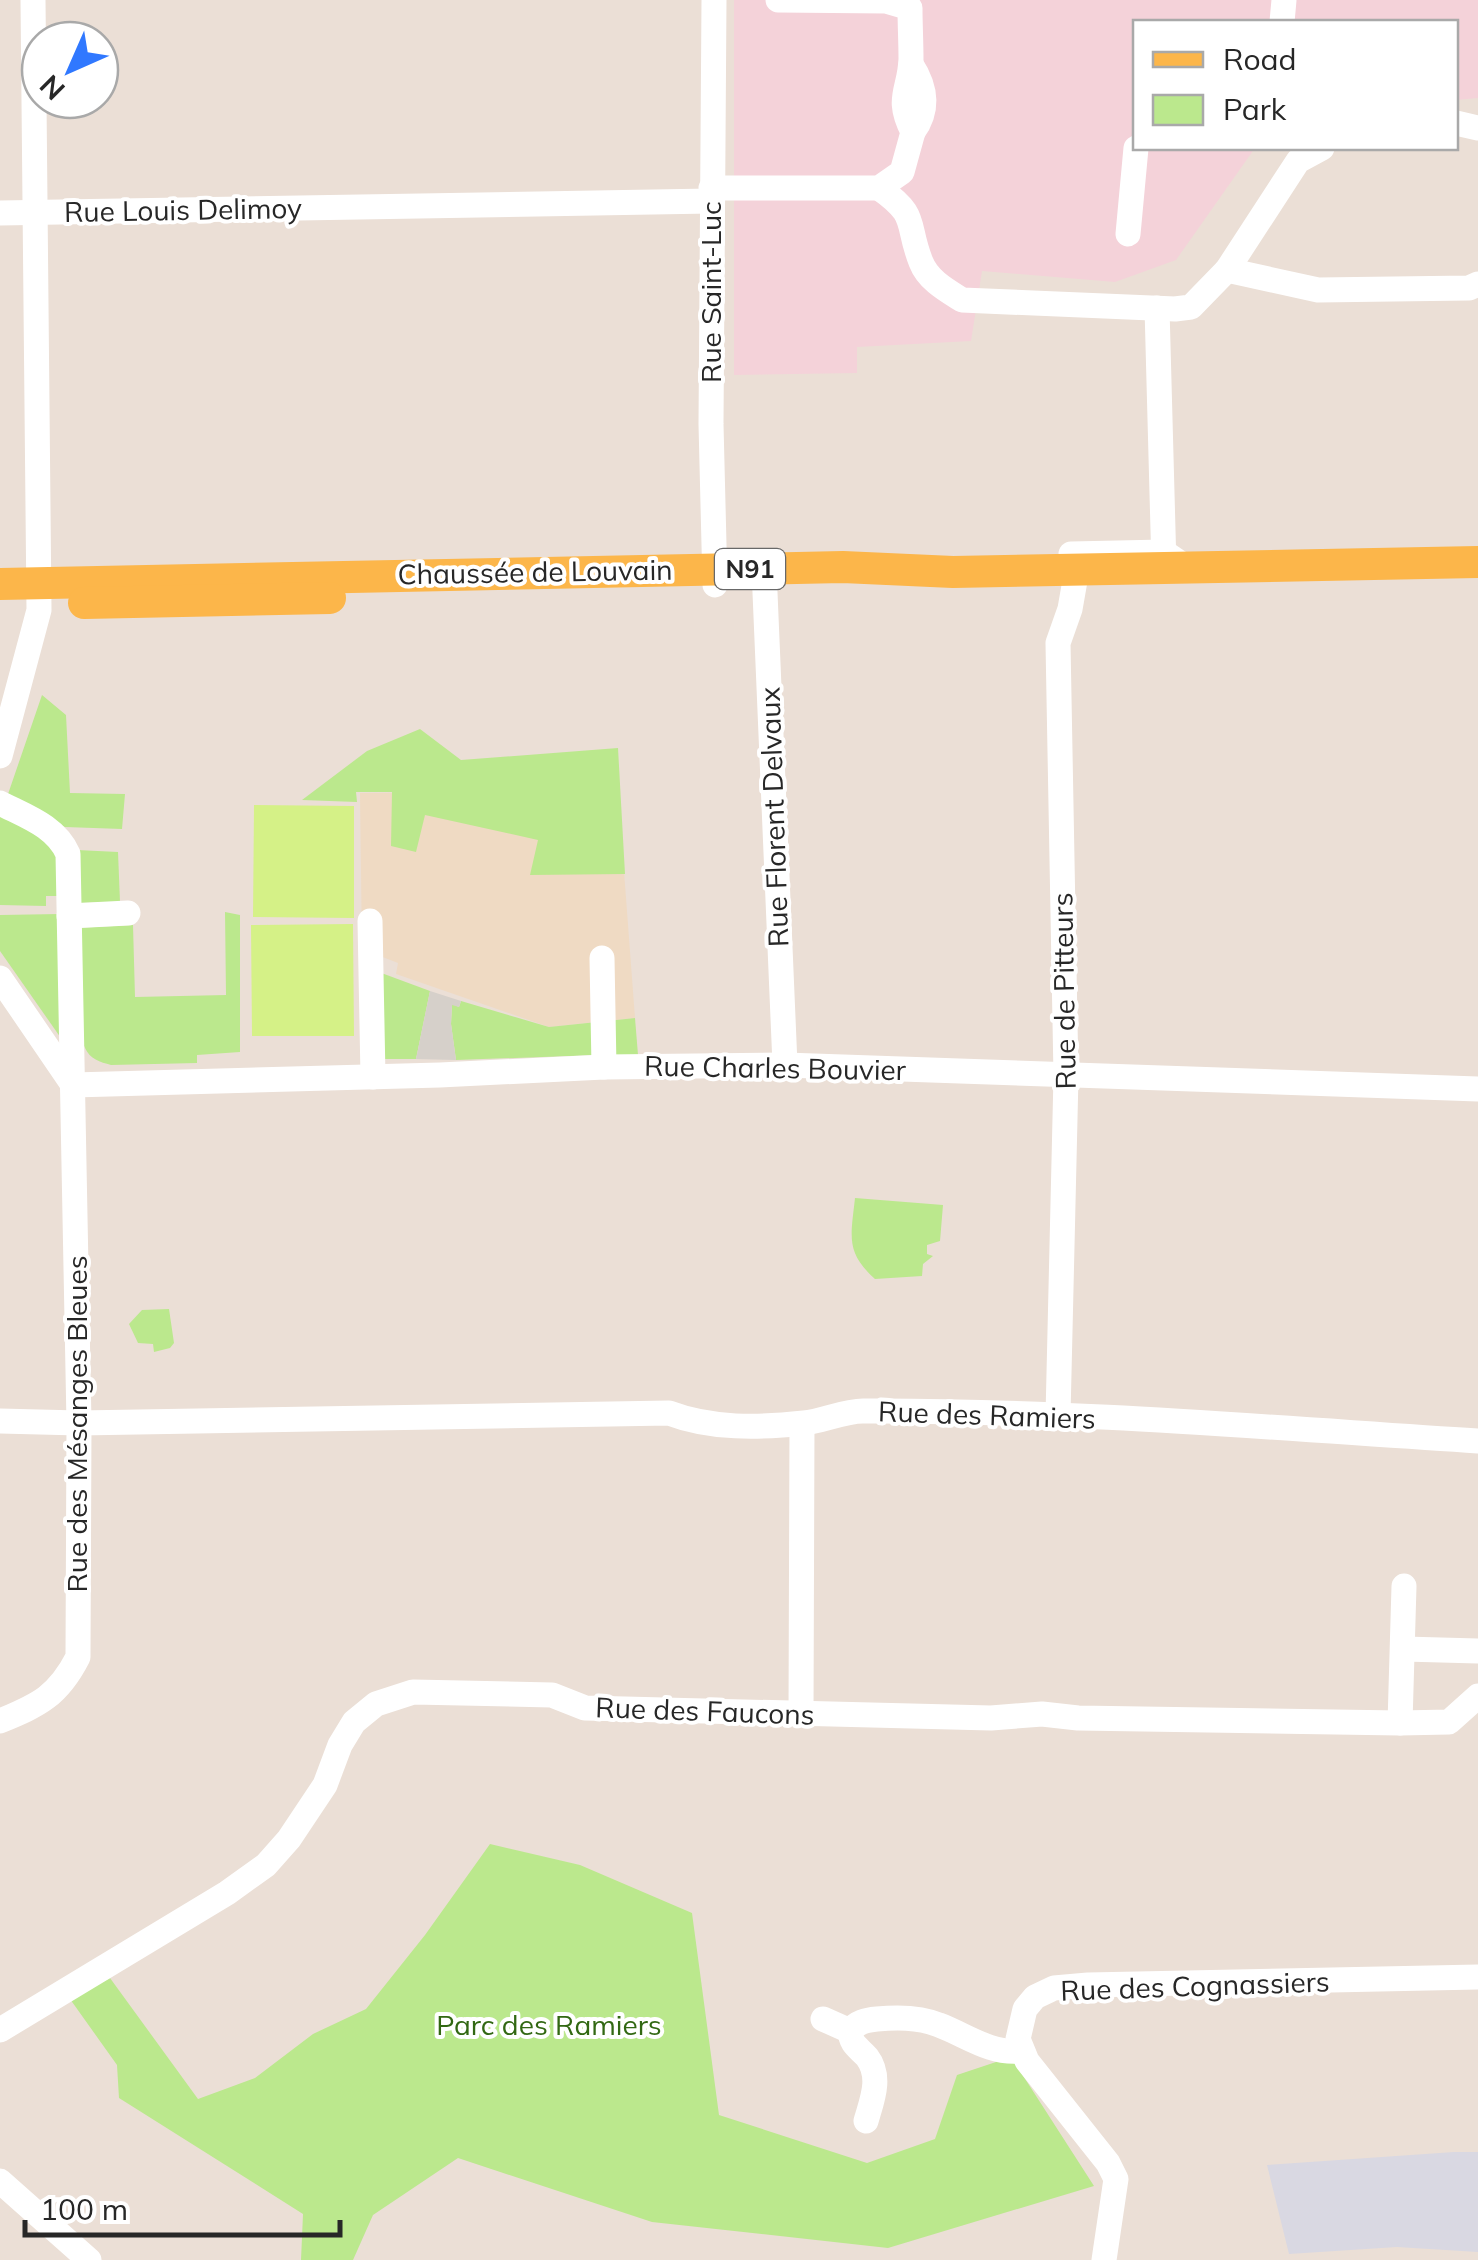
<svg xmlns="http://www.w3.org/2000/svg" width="1478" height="2260" font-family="Mulish,sans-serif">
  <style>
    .industrial { fill: #d9d8e2 }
    .education { fill: #efdac3 }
    .medical { fill: #f4d2d9 }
    .green { fill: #bbe88d }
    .pitch { fill: #d5f187 }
    .plaza { fill: #d6d0ca }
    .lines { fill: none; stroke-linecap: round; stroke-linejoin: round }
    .minor { stroke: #fff; stroke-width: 25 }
    .major { stroke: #fcb64a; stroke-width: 32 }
    .labels { text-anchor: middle; stroke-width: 8; stroke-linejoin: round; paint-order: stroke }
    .shield { fill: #fff; stroke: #686868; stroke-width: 2.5 }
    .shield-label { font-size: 25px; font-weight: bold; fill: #272727 }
    .street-label { font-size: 28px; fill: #272727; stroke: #fff }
    .park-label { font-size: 28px; fill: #326813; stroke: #fff }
  </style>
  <rect width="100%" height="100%" fill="#ebdfd6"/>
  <polygon class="industrial" points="1454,2152 1478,2152 1478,2252 1397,2247 1289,2254 1267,2165"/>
  <polygon class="education" points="618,791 635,1018 549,1027 396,974 398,963 362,949 360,793"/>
  <polygon class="medical" points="734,0 1478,0 1478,98 1456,100 1456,22 1136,22 1136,148 1255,148 1176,260 1115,282 982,271 971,341 857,347 857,373 734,375"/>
  <g class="green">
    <polygon points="42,695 66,715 70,793 125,794 122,829 65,827 7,797"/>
    <polygon points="420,729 461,760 618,748 625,874 530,875 538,840 425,815 416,852 391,846 392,792 356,792 357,802 302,800 367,751"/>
    <polygon points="0,814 55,846 63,896 46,896 46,906 0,905"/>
    <polygon points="77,850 118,852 120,902 76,903"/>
    <path d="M225,912L240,915V1052L197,1055V1063L111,1065C100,1062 90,1059 85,1048C73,1024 77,957 76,928L133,925L135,997L226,995Z"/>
    <polygon points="60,914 63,1041 0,951 0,915"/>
    <polygon points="376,971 430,991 416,1059 381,1059"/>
    <polygon points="461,1001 549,1027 597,1022 597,1055 456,1060 451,1024 452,1004 459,1007"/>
    <polygon points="635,1018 638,1055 610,1055 607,1021"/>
    <path d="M855,1198L943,1205L940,1241L927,1245V1254L933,1256L923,1264L922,1276L875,1279C845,1252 851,1236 855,1198Z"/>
    <polygon points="169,1309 174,1343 170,1348 154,1352 153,1344 138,1343 129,1324 142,1310"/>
    <polygon points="490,1844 580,1865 692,1913 719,2115 867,2163 935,2139 957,2075 1011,2057 1094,2186 888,2248 652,2222 458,2158 373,2215 353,2260 301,2260 303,2214 119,2098 117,2065 70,1999 110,1978 198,2099 255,2078 313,2034 366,2009 425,1935"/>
  </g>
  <g class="pitch">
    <polygon points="254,805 354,806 354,918 253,917"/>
    <polygon points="353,924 354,1036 252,1036 251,925"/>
  </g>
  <polygon class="plaza" points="430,991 461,1001 459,1007 452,1005 451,1024 456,1060 416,1059"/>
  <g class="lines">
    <g class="minor">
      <polyline points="714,0 711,424 715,585"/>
      <polyline points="1282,22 1284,0"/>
      <path d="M911,64C926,87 929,110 913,132"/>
      <polyline points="1456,123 1478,128"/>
      <path d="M711,188H879L902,172L913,132C895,97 910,91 911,59C911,42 910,25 910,8L886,1L778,0"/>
      <path d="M879,188C920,217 905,222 921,262C928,280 946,290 962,300L1175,309L1191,307L1227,270L1298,161L1322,148"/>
      <polyline points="0,213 711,201"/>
      <polyline points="1128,234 1136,148"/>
      <polyline points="1227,270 1318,290 1469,288 1478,284"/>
      <polyline points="1157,308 1164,567"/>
      <polyline points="1071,554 1164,552 1186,567"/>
      <polyline points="764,569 785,1065"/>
      <polyline points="0,756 39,610 33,0"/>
      <path d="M0,803C25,816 56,826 68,854L79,1423L78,1657C58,1696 39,1705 0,1721"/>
      <polyline points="69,916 128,913"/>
      <polyline points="370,921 373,1077"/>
      <polyline points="602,958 604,1067"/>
      <polyline points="0,978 73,1085"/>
      <polyline points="73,1085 440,1075 604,1067 785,1065 1478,1089"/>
      <polyline points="1058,1416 1066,1076 1058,643 1070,609 1077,569"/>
      <path d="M0,1421L79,1423L669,1413C711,1429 759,1428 804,1423C823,1421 844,1411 863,1411C1068,1410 1274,1428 1478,1441"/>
      <polyline points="1404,1649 1478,1651"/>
      <polyline points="801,1714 802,1424"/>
      <polyline points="1400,1723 1404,1586"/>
      <polyline points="823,2019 850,2031"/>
      <polyline points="0,2030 227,1893 266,1865 289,1839 325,1785 340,1745 354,1722 376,1704 413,1692 552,1695 585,1708 991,1718 1042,1714 1078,1718 1400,1723 1449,1722 1478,1696"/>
      <path d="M866,2121C872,2100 882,2077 867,2057C858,2047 851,2045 850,2031C857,2022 866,2020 877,2019C897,2017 920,2017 939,2025C966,2035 990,2054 1020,2051"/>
      <polyline points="0,2181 89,2260"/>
      <polyline points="1104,2260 1116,2179 1108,2163 1027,2061 1018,2039 1025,2009 1035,1997 1054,1988 1088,1985 1478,1977"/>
    </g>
    <g class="major">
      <polyline points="0,584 843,567 953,572 1478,562"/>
      <polyline points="84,603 330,598"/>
    </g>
  </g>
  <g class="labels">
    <rect class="shield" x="715" y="549" width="70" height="40" rx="8"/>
    <g class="shield-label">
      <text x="750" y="578">N91</text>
    </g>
    <g class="street-label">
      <text transform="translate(183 210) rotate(-1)" y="10">Rue Louis Delimoy</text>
      <text transform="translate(711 292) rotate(-90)" y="10">Rue Saint-Luc</text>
      <text transform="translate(535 572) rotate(-1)" y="10">Chaussée de Louvain</text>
      <text transform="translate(774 817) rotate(-92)" y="10">Rue Florent Delvaux</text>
      <text transform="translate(1064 991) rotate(-91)" y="10">Rue de Pitteurs</text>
      <text transform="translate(775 1068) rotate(1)" y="10">Rue Charles Bouvier</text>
      <text transform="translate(987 1415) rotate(2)" y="10">Rue des Ramiers</text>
      <text transform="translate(77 1424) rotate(-90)" y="10">Rue des Mésanges Bleues</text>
      <text transform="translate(705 1711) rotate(2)" y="10">Rue des Faucons</text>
      <text transform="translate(1195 1986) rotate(-2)" y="10">Rue des Cognassiers</text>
    </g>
    <g class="park-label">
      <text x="549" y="2035">Parc des Ramiers</text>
    </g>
  </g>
  <rect x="1133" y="20" width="325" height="130" fill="#ffffff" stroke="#a9a9a9" stroke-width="2.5"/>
  <rect x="1153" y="52" width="50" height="15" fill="#fcb64a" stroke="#a9a9a9" stroke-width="2.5"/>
  <text x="1223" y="70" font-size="30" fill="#272727">Road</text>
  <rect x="1153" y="95" width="50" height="30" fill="#bbe88d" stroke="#a9a9a9" stroke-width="2.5"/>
  <text x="1223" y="120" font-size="30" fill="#272727">Park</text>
  <g transform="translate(70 70) rotate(225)"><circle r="48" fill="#ffffff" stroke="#a9a9a9" stroke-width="2.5"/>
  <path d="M0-8L18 38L0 25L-18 38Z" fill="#3078ff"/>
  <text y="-15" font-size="28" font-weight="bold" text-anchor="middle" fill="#272727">N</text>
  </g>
  <path d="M25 2220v15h315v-15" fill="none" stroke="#272727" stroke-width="5"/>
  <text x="40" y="2220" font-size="30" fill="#272727" stroke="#ffffff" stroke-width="8" paint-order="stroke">100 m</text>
</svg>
